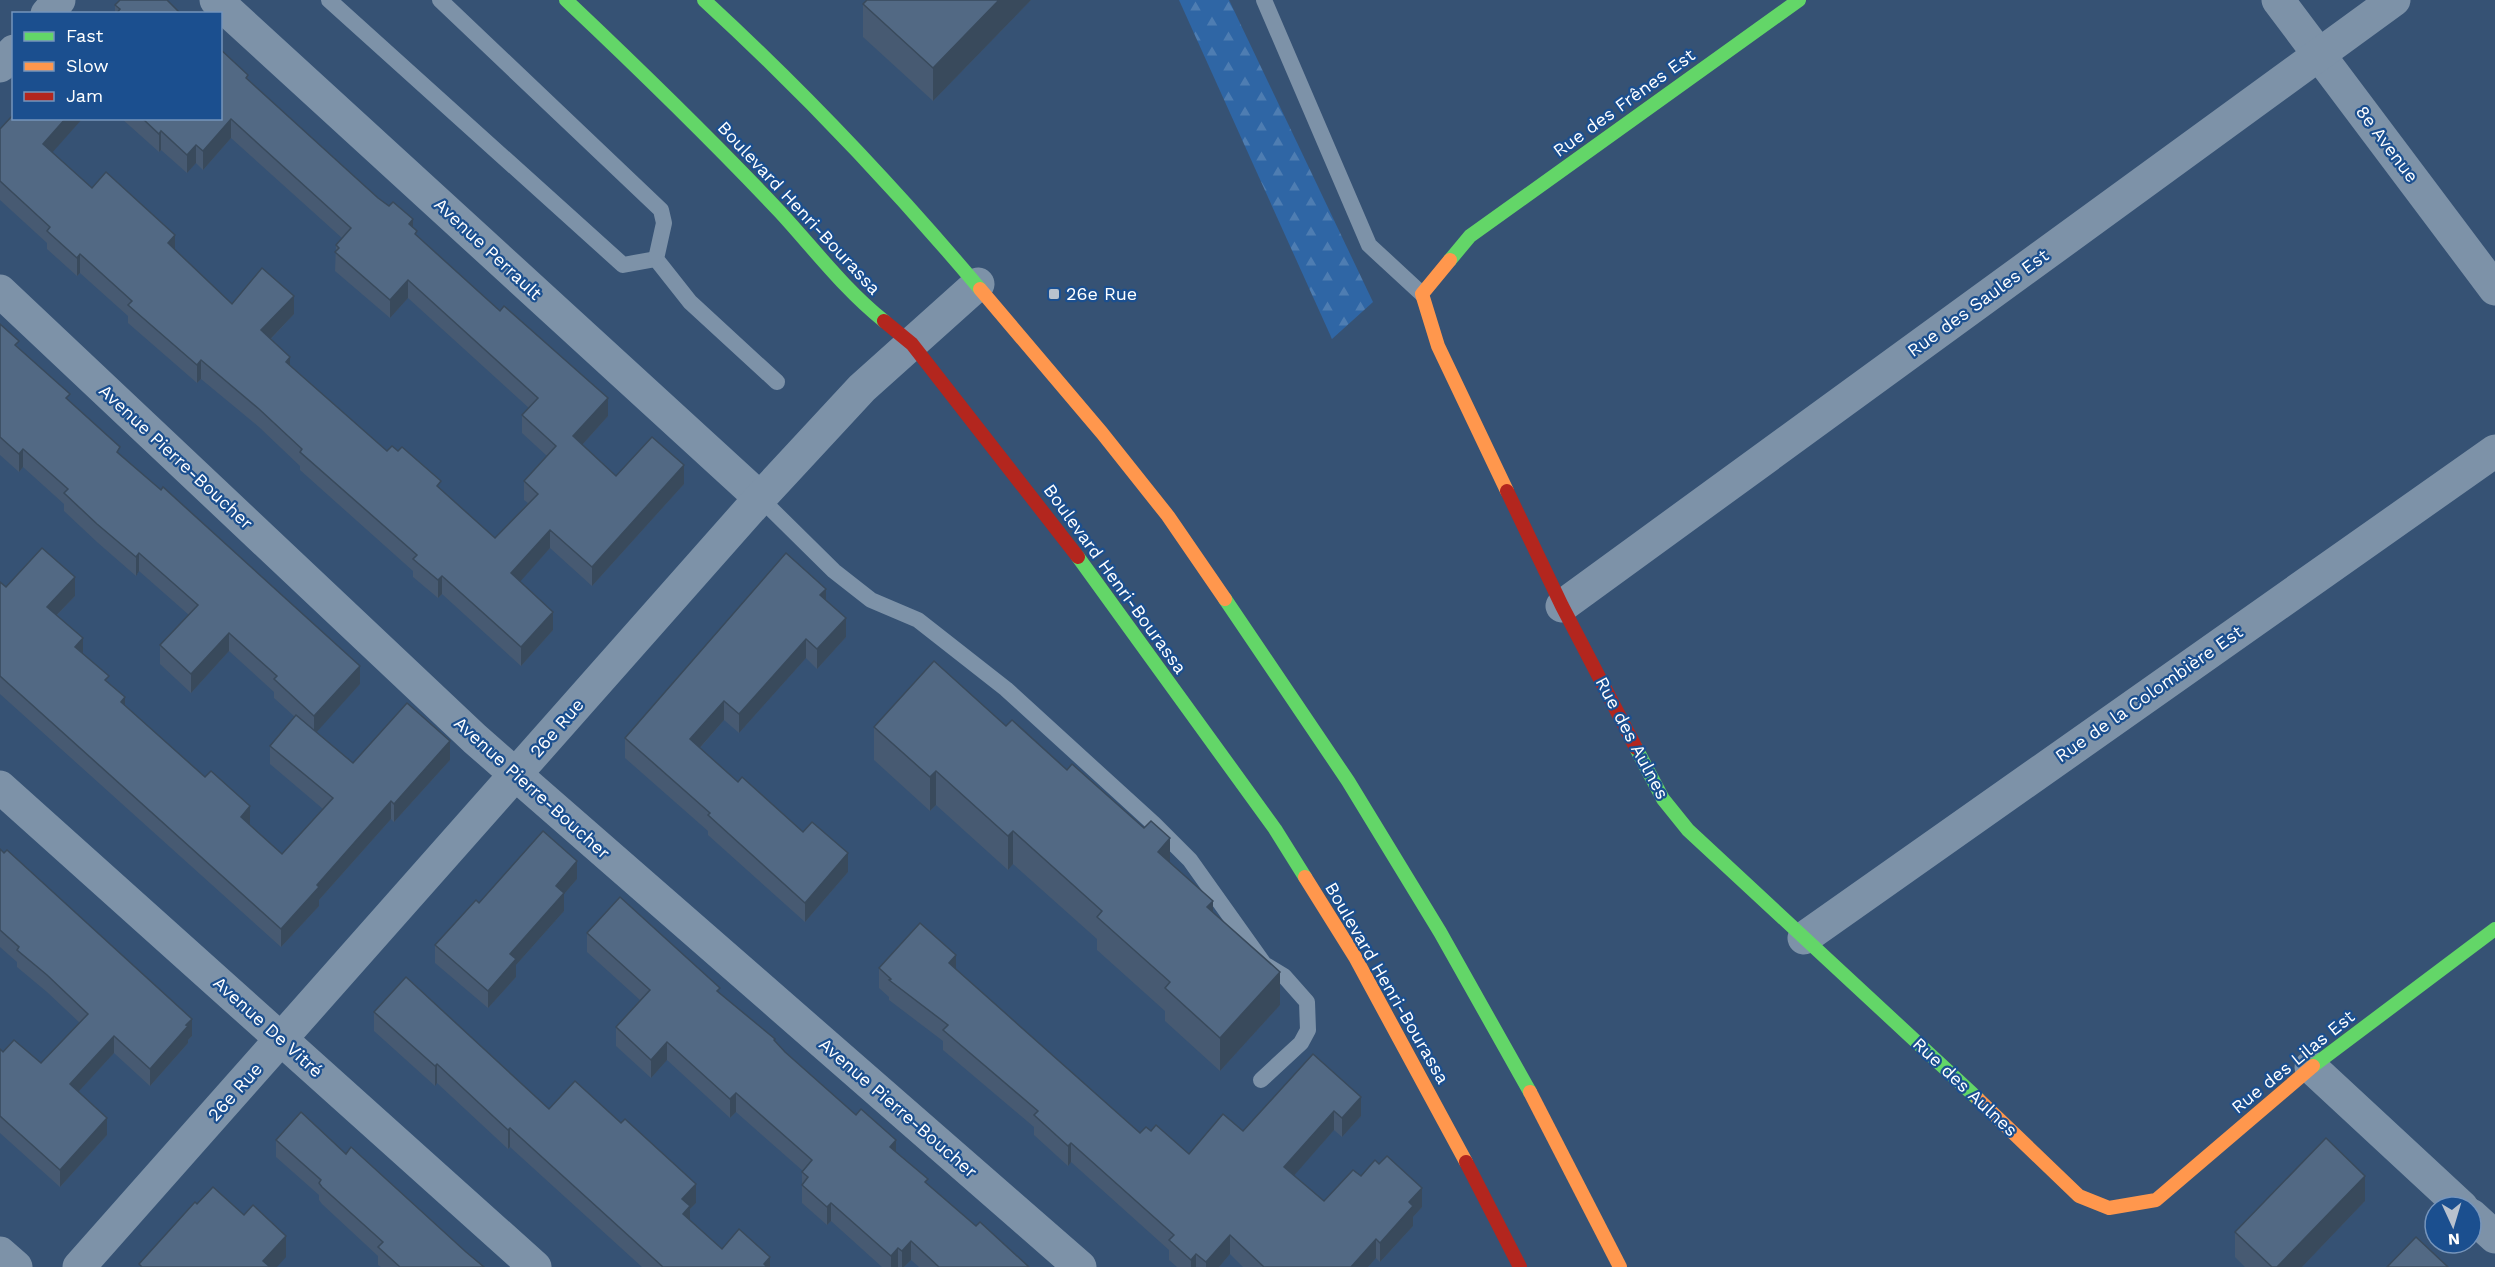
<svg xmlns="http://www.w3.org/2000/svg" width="2495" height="1267" font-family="'Work Sans',sans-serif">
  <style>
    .forest { fill: url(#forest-firs) }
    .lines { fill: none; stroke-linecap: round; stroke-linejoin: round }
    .lane { stroke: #7d92a8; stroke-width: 16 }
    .street { stroke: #7d92a8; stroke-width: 33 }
    .fast { stroke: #63d668; stroke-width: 14 }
    .slow { stroke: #ff974d; stroke-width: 14 }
    .jam { stroke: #b3261e; stroke-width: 14 }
    .wall { fill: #475a72 }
    .shaded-wall { fill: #394a5c }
    .building { fill: #526984; stroke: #394a5c; stroke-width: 1.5 }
    .poi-dot { fill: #b9c2ce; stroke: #1b4f8f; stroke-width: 2 }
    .labels { text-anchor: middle; stroke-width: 4.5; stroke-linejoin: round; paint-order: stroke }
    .street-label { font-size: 18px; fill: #fff; stroke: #1b4f8f }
    .poi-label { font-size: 18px; fill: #fff; stroke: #1b4f8f; text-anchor: start }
  </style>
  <defs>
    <pattern id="forest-firs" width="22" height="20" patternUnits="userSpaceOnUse" patternTransform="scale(1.5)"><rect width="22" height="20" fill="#2f66a5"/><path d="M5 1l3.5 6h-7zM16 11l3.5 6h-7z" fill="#4e7db2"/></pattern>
  </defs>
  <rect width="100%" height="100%" fill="#365274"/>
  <polygon class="forest" points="1179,0 1229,0 1373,302 1332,339"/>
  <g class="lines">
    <g class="lane">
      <polyline points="329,0 623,265 656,259"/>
      <polyline points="440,0 661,210 664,223 656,259 690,302 777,382"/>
      <polyline points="1264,0 1369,245 1422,294"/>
      <polyline points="760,498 834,571 871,600 918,620 1006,689 1154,824 1190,860 1264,964 1284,976 1307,1002 1308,1030 1301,1043 1261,1080"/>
    </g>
    <g class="street">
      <polyline points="216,0 760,498"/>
      <polyline points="2278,0 2495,289"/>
      <polyline points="47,14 59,0"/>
      <polyline points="0,66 14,51"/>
      <polyline points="0,291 475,739 1080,1267"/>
      <polyline points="1562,606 2394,0"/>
      <polyline points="0,787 535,1267"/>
      <polyline points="1804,938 2495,451"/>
      <polyline points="2311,1067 2462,1207"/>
      <polyline points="2471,1215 2495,1237"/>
      <polyline points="0,1253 16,1267"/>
      <polyline points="79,1267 760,498 862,388 978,284"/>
    </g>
    <g class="fast">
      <path d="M566,0C639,69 711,139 780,212C814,249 845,290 884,321"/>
      <path d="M704,0C802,90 894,187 980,289"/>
      <polyline points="1450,260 1470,236 1799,0"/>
      <polyline points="1078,557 1275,829 1305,877"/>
      <polyline points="1225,599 1348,781 1440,932 1530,1092"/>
      <polyline points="1636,748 1663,799 1688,830 1978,1099"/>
      <polyline points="2313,1066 2495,929"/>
    </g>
    <g class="slow">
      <polyline points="1450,260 1422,294 1438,346 1507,491"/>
      <polyline points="980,289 1102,433 1168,516 1225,599"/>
      <polyline points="1305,877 1355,957 1466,1162"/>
      <polyline points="1530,1092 1620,1267"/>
      <polyline points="1978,1099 2079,1196 2109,1208 2156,1200 2313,1066"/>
    </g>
    <g class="jam">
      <polyline points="884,321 912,344 1078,557"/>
      <polyline points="1507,491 1562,606 1636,748"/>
      <polyline points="1466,1162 1520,1267"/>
    </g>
  </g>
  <g class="wall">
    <polygon points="867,0 1031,0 933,101 863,37 863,4"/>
    <polygon points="115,5 181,14 115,14"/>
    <polygon points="248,80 378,198 413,228 417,236 608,416 582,445 616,476 684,484 592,586 550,548 520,581 553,630 521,666 442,594 438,598 413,577 413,571 300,470 300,466 259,427 201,379 197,383 128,323 128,316 80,273 77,276 47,249 47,243 0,200 0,129 14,118 83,118 52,152 92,188 175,251 232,304 294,314 271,339 290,366 387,451 441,489 495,538 528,503 524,500 524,481 547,456 522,433 522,415 529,408 408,298 390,318 335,271 336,245 342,238 231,138 203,170 196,163 187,173 161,150 159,152 121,118 220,118"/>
    <polygon points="0,324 19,348 120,455 360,684 316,732 353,763 450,760 394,822 391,819 319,900 319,906 281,947 0,694 0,582 6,587 75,596 57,615 83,654 109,683 125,706 250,825 282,854 323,809 270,764 270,746 295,717 274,698 274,692 229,651 191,693 160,664 160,645 189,615 139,571 136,576 97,542 64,511 64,504 23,467 19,472 0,455"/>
    <polygon points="826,600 846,637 817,669 806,658 739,733 724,720 700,748 738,782 848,872 805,922 708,835 708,831 625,758 625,738"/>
    <polygon points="1006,726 1170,863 1213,912 1280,1005 1220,1071 1165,1021 1165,1011 1097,950 1097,939 1013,864 1008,870 936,805 930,811 874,760 874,727"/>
    <polygon points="0,849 192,1036 188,1040 188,1043 150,1086 114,1053 78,1092 107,1135 60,1187 0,1133 0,1049 3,1052 41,1063 80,1023 47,992 17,967 17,962 0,947"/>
    <polygon points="577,879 564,894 564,911 516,965 516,977 488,1008 435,963 435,945 479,903"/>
    <polygon points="587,933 720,993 775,1042 785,1052 896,1152 928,1184 976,1226 1029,1267 919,1267 911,1260 904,1267 882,1267 831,1221 827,1225 802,1203 802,1172 803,1171 736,1112 730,1118 667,1060 651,1078 616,1046 616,1027 640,1000 587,952"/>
    <polygon points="879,968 956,969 1140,1133 1151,1131 1189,1154 1243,1131 1313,1054 1361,1116 1342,1137 1334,1130 1294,1175 1324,1201 1361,1176 1422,1207 1413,1217 1413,1226 1380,1262 1376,1258 1368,1267 1243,1267 1230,1254 1219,1267 1177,1267 1169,1260 1169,1250 1071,1162 1068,1166 1034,1135 1034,1127 943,1050 943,1041 889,1000 889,997 879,988"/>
    <polygon points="374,1012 549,1109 696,1203 690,1209 690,1220 722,1249 770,1267 642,1267 510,1147 508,1149 437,1083 435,1086 374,1031"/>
    <polygon points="276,1140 346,1154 484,1267 381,1267 378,1265 378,1256 322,1204 319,1200 319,1195 276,1157"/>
    <polygon points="2365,1201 2302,1267 2245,1267 2235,1257 2235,1232"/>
  </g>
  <g class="shaded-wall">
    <polygon points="999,0 1031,0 933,101 933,68"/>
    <polygon points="66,118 83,118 43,163 43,144"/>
    <polygon points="231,119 231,138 203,170 203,151"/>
    <polygon points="161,131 161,150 159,152 159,134"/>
    <polygon points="196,145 196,163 187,173 187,155"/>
    <polygon points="413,219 413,238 409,224"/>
    <polygon points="175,235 175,253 168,243"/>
    <polygon points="80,254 80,273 77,276 77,258"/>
    <polygon points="408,280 408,298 390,318 390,300"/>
    <polygon points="294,296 294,314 261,349 261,330"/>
    <polygon points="290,357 290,375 286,362"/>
    <polygon points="201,360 201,379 197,383 197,365"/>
    <polygon points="608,398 608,416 573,455 573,436"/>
    <polygon points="23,449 23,467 19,472 19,454"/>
    <polygon points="684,465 684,484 592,586 592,567"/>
    <polygon points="550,530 550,548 511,592 511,573"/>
    <polygon points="139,553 139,571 136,576 136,557"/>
    <polygon points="442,576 442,594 438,598 438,580"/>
    <polygon points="75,577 75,596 47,625 47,607"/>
    <polygon points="826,589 826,608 820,595"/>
    <polygon points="553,612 553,630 521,666 521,647"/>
    <polygon points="846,618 846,637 817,669 817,649"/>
    <polygon points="229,633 229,651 191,693 191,674"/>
    <polygon points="83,638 83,657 75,647"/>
    <polygon points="806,639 806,658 739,733 739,714"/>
    <polygon points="360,666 360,684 314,735 314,716"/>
    <polygon points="125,697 125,715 121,702"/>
    <polygon points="724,701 724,720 690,759 690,739"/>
    <polygon points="450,741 450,760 394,822 394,804"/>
    <polygon points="936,771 936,805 930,811 930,777"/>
    <polygon points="391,801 391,819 319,900 319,906 281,947 281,929 317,885"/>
    <polygon points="250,806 250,825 241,836 241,817"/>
    <polygon points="1013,831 1013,864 1008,870 1008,836"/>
    <polygon points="1170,838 1170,872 1158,852"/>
    <polygon points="848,853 848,872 805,922 805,903"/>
    <polygon points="577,861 577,879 564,894 564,911 516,965 516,977 488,1008 488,991 510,954 556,886"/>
    <polygon points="1213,901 1213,934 1207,907"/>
    <polygon points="956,955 956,975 949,963"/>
    <polygon points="1280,972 1280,1005 1220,1071 1220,1038"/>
    <polygon points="192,1019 192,1036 188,1040 188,1043 150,1086 150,1069"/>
    <polygon points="114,1036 114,1053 70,1101 70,1084"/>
    <polygon points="667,1042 667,1060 651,1078 651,1060"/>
    <polygon points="437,1064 437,1083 435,1086 435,1066"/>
    <polygon points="736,1093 736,1112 730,1118 730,1099"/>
    <polygon points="1361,1097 1361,1116 1342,1137 1342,1118"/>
    <polygon points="1334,1111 1334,1130 1284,1187 1284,1167"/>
    <polygon points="107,1118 107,1135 60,1187 60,1170"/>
    <polygon points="510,1128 510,1147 508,1149 508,1130"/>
    <polygon points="896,1140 896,1159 890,1147"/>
    <polygon points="1071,1143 1071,1162 1068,1166 1068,1146"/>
    <polygon points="2365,1176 2365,1201 2302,1267 2277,1267"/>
    <polygon points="696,1184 696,1203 690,1209 690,1225 683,1217 682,1199"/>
    <polygon points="1422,1188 1422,1207 1413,1217 1413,1226 1380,1262 1380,1243 1409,1202"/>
    <polygon points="831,1203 831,1221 827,1225 827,1207"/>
    <polygon points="1230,1235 1230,1254 1219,1267 1206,1267 1206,1262"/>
    <polygon points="286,1236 286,1257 277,1267 263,1267 263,1261"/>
    <polygon points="1376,1239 1376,1258 1368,1267 1351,1267"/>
    <polygon points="911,1241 911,1260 904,1267 902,1267 902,1251"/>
    <polygon points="898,1248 898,1267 891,1267 891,1256"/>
    <polygon points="1196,1254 1196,1267 1191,1267 1191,1260"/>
    <polygon points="770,1257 770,1267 764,1267 764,1264"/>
  </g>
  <g class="building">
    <polygon points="120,0 167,0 181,14 116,14 120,9 115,5"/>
    <polygon points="867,0 999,0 933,68 863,4"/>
    <polygon points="220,49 248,75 246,78 378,198 389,206 393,202 413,219 409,224 417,231 415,234 500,311 504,306 608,398 573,436 616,476 652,437 684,465 592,567 550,530 511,573 553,612 521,647 442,576 438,580 413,559 417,555 300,452 302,449 259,409 201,360 197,365 128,305 132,301 80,254 77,258 47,231 50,227 0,181 0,129 14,114 14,118 66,118 43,144 92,188 106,172 175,235 168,243 232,304 262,268 294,296 261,330 290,357 286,362 387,451 392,446 398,451 402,447 441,481 437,486 495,538 538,494 524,481 556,446 522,415 538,398 408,280 390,300 335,252 339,248 336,245 351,228 231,119 203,151 196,145 187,155 161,131 159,134 142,118 220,118"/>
    <polygon points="0,324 19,341 15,345 70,394 66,398 120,447 117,452 161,490 163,487 360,666 314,716 274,679 277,676 229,633 191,674 160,645 198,605 139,553 136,557 97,524 64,493 68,489 23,449 19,454 0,437"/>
    <polygon points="42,548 75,577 47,607 83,638 75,647 109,676 105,680 125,697 121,702 205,777 211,771 250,806 241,817 282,854 333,798 270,746 296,715 353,763 407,703 450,741 394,804 391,801 317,885 319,887 281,929 0,676 0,582 6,587"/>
    <polygon points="786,553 826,589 820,595 846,618 817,649 806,639 739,714 724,701 690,739 738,782 742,777 803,832 812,822 848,853 805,903 708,815 710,813 625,738"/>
    <polygon points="934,661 1006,726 1012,720 1067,770 1072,764 1144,828 1151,821 1170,838 1158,852 1213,901 1207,907 1280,972 1220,1038 1165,988 1170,982 1097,917 1102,911 1013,831 1008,836 936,771 930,777 874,727"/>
    <polygon points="543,831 577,861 556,886 564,893 510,954 516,959 488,991 435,945 476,900 479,903"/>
    <polygon points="0,849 4,853 7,850 192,1019 186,1025 188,1026 150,1069 114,1036 70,1084 107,1118 60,1170 0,1116 0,1049 3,1052 14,1040 41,1063 88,1014 47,975 17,950 19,947 0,930"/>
    <polygon points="620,897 720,988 717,991 775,1039 774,1040 785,1052 856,1115 861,1109 896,1140 890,1147 928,1179 925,1182 976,1226 980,1222 1029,1267 939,1267 911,1241 902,1251 898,1248 891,1256 831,1203 827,1207 802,1185 808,1177 802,1172 812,1160 736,1093 730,1099 667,1042 651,1060 616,1027 650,990 587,933"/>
    <polygon points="920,923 956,955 949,963 1140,1133 1146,1127 1151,1131 1156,1125 1189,1154 1223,1114 1243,1131 1313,1054 1361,1097 1342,1118 1334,1111 1284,1167 1324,1201 1353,1170 1361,1176 1375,1160 1379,1164 1387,1156 1422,1188 1409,1202 1413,1206 1380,1243 1376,1239 1351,1267 1264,1267 1230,1235 1206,1262 1196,1254 1191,1260 1169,1240 1174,1235 1071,1143 1068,1146 1034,1115 1038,1111 943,1030 948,1025 889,980 891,979 879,968"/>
    <polygon points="406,977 549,1109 575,1081 621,1123 625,1119 696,1184 682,1199 690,1206 683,1214 722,1249 739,1229 770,1257 764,1264 767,1267 663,1267 510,1128 508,1130 437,1064 435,1066 374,1012"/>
    <polygon points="301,1112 346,1154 351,1147 466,1252 484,1267 400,1267 378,1247 383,1242 322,1187 319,1183 321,1180 276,1140"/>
    <polygon points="2326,1138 2365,1176 2277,1267 2272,1267 2235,1232"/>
    <polygon points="213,1187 244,1215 253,1205 286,1236 263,1261 270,1267 142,1267 139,1264 195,1202 197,1204"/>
    <polygon points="2416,1237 2448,1267 2387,1267"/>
  </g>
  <rect class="poi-dot" x="1048" y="288" width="12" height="12" rx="3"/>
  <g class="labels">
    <g class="street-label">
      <text transform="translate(1624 103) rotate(-36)" y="6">Rue des Frênes Est</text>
      <text transform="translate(2387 144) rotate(53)" y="6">8e Avenue</text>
      <text transform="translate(799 208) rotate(47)" y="6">Boulevard Henri-Bourassa</text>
      <text transform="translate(488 249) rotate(43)" y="6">Avenue Perrault</text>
      <text transform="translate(1978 303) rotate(-36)" y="6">Rue des Saules Est</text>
      <text transform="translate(176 457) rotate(43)" y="6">Avenue Pierre-Boucher</text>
      <text transform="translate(1115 579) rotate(54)" y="6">Boulevard Henri-Bourassa</text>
      <text transform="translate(2149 694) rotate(-35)" y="6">Rue de la Colombière Est</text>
      <text transform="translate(557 728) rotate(-49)" y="6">26e Rue</text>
      <text transform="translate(1632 738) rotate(62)" y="6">Rue des Aulnes</text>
      <text transform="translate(532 788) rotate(42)" y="6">Avenue Pierre-Boucher</text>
      <text transform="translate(1387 983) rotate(60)" y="6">Boulevard Henri-Bourassa</text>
      <text transform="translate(268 1027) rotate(42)" y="6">Avenue De Vitré</text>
      <text transform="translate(2293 1062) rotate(-39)" y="6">Rue des Lilas Est</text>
      <text transform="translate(1965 1087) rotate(43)" y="6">Rue des Aulnes</text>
      <text transform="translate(235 1092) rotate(-48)" y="6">26e Rue</text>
      <text transform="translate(898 1108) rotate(41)" y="6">Avenue Pierre-Boucher</text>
    </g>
    <g class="poi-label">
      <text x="1066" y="300">26e Rue</text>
    </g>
  </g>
  <rect x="12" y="12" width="210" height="108" fill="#1b4f8f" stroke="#7695bc" stroke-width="1.5"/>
  <rect x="24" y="32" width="30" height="9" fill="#63d668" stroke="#7695bc" stroke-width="1.5"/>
  <text x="66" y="42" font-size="18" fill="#ffffff">Fast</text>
  <rect x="24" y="62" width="30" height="9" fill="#ff974d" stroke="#7695bc" stroke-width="1.5"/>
  <text x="66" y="72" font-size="18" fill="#ffffff">Slow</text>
  <rect x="24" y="92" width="30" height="9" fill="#b3261e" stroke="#7695bc" stroke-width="1.5"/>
  <text x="66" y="102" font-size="18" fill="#ffffff">Jam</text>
  <g transform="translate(2453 1225) rotate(176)"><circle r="28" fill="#1b4f8f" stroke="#7695bc" stroke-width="1.5"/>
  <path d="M0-4.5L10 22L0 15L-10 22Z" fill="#b9c2ce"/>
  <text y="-9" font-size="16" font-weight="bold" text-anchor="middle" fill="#ffffff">N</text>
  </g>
</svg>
